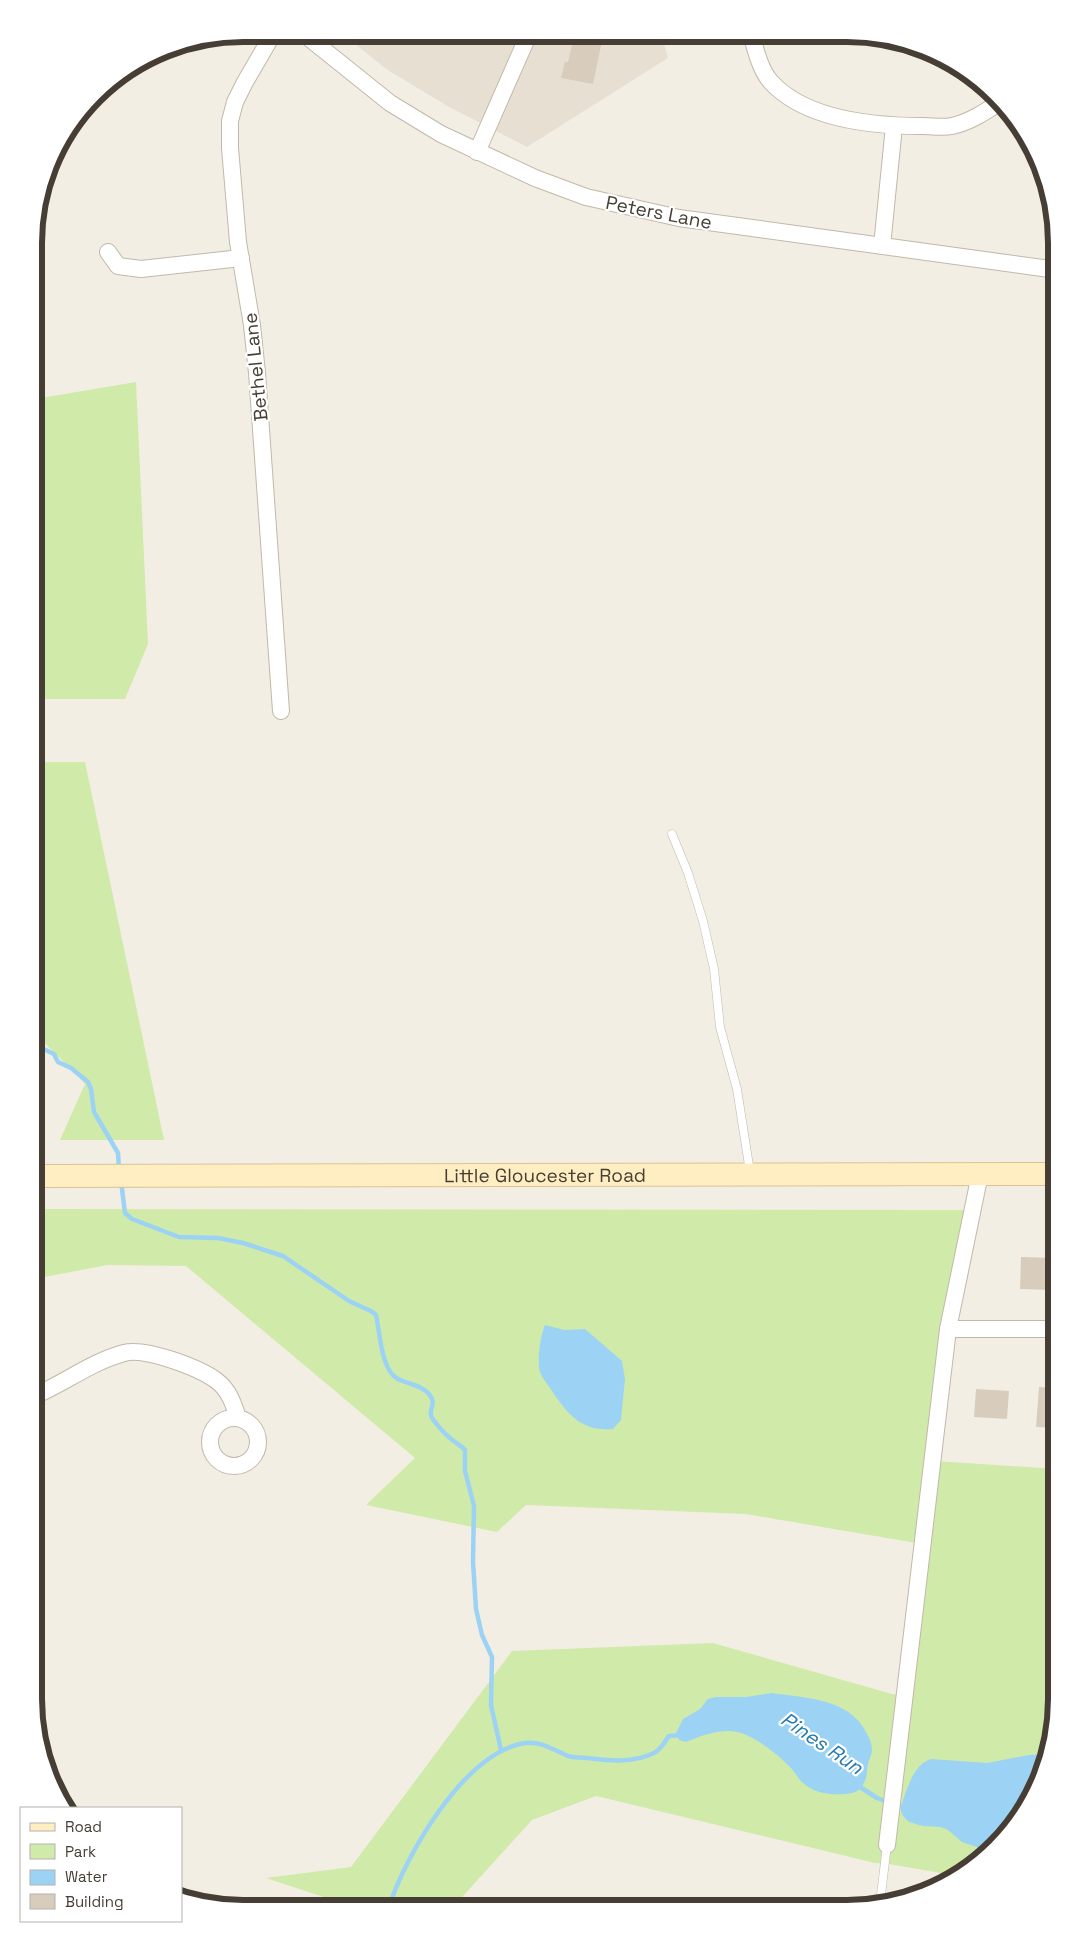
<svg xmlns="http://www.w3.org/2000/svg" width="1091" height="1942" font-family="'Space Grotesk',sans-serif">
  <style>
    .residential { fill: #e7e0d2 }
    .green { fill: #d0eaaa }
    .water { fill: #9cd3f4 }
    .lines { fill: none; stroke-linecap: round; stroke-linejoin: round }
    .stream { stroke: #9cd3f4; stroke-width: 4.5 }
    .building { fill: #d8ccbc }
    .lane-casing { stroke: #c2b8a9; stroke-width: 9 }
    .street-casing { stroke: #c2b8a9; stroke-width: 18 }
    .secondary-casing { stroke: #d9c393; stroke-width: 24 }
    .lane { stroke: #fff; stroke-width: 8 }
    .street { stroke: #fff; stroke-width: 16 }
    .secondary { stroke: #ffeec2; stroke-width: 22 }
    .labels { text-anchor: middle; stroke-width: 4.5; stroke-linejoin: round; paint-order: stroke }
    .street-label { font-size: 19px; fill: #463e34; stroke: #fff }
    .water-label { font-size: 20px; font-style: italic; fill: #267aaf; stroke: #fff }
    .rim { fill: none; stroke: #463e34; stroke-width: 6 }
  </style>
  <rect width="100%" height="100%" fill="#f3eee4"/>
  <polygon class="residential" points="343,34 662,36 668,58 527,147 449,107 386,69"/>
  <g class="green">
    <polygon points="136,382 148,644 125,699 35,699 35,399"/>
    <polygon points="35,762 85,762 164,1140 60,1140 85,1084 35,1033"/>
    <polygon points="34,1209 969,1210 935,1461 1057,1469 1057,1712 1041,1778 1014,1826 964,1873 958,1876 889,1864 875,1863 596,1796 532,1820 453,1907 354,1907 266,1878 351,1867 512,1651 713,1643 892,1694 908,1696 922,1544 746,1514 526,1505 497,1532 366,1505 415,1458 186,1266 107,1265 34,1279"/>
  </g>
  <g class="water">
    <path d="M545,1325L564,1330L585,1329L622,1361L625,1379L621,1420L613,1429C580,1432 566,1412 550,1388C546,1382 539,1374 539,1367C538,1354 540,1337 545,1325Z"/>
    <path d="M772,1693C805,1698 849,1698 866,1732C869,1737 872,1743 872,1750C872,1754 869,1760 868,1764C867,1771 867,1777 864,1783C860,1791 855,1793 846,1794C831,1795 815,1794 803,1783C798,1779 795,1772 791,1768C778,1755 759,1739 741,1733C723,1727 702,1735 686,1742L679,1740L676,1733L683,1719L700,1709L708,1699L716,1697H746Z"/>
    <path d="M1047,1754L1041,1778L1014,1826L988,1851L962,1842L948,1830L941,1827L923,1826L909,1822L903,1816L900,1808C907,1791 912,1765 931,1759L987,1763L1029,1755Z"/>
  </g>
  <g class="lines">
    <g class="stream">
      <polyline points="35,1045 54,1054 58,1062 71,1068 88,1082 91,1089 94,1112 118,1153 119,1169"/>
      <path d="M121,1181L125,1213L132,1219L179,1237L218,1238L243,1243L283,1256L349,1301L371,1311L376,1315C380,1332 381,1371 398,1379C408,1384 421,1385 429,1394C438,1404 427,1410 432,1418C437,1425 444,1433 450,1438C455,1443 461,1445 465,1450V1471L474,1506L473,1562L476,1609L482,1635L492,1657L491,1705L501,1750"/>
      <polyline points="857,1785 877,1798 888,1802"/>
      <path d="M389,1907C406,1854 465,1752 525,1743C541,1741 554,1750 568,1756C574,1758 581,1757 587,1758C610,1761 633,1763 654,1753C662,1749 664,1742 669,1736L682,1735"/>
    </g>
  </g>
  <g class="building">
    <polygon points="574,36 603,36 593,84 561,78 565,62 568,62"/>
    <polygon points="1021,1257 1054,1258 1053,1290 1020,1289"/>
    <polygon points="1039,1387 1057,1388 1057,1428 1036,1427"/>
    <polygon points="976,1389 1009,1391 1007,1419 974,1417"/>
  </g>
  <g class="lines">
    <defs>
      <g id="lane">
        <polyline points="672,834 688,873 703,921 714,969 720,1027 737,1089 750,1172"/>
        <polyline points="880,1903 887,1845"/>
      </g>
      <g id="street">
        <polyline points="273,34 245,82 235,102 230,121 230,148 238,242 252,325 257,373 281,711"/>
        <polyline points="304,34 390,103 441,134 535,178 586,197 679,218 1057,270"/>
        <path d="M752,37C756,52 761,71 771,82C806,120 874,126 922,126C932,126 943,128 952,126C970,122 985,112 1000,102"/>
        <polyline points="477,152 528,36"/>
        <polyline points="882,246 894,126"/>
        <polyline points="108,252 118,266 141,269 241,258"/>
        <polyline points="948,1329 1057,1329"/>
        <path d="M34,1396C65,1383 91,1362 124,1353C145,1347 200,1368 217,1381C229,1390 234,1405 238,1418"/>
        <circle cx="234" cy="1442" r="24"/>
        <polyline points="887,1845 948,1329 980,1174"/>
      </g>
      <g id="secondary">
        <path id="s1" d="M34,1176L1057,1174"/>
      </g>
    </defs>
    <use href="#lane" class="lane-casing"/>
    <use href="#street" class="street-casing"/>
    <use href="#secondary" class="secondary-casing"/>
    <use href="#lane" class="lane"/>
    <use href="#street" class="street"/>
    <use href="#secondary" class="secondary"/>
  </g>
  <g class="labels">
    <g class="street-label">
      <text transform="translate(659 212) rotate(11)" y="7">Peters Lane</text>
      <text transform="translate(255 367) rotate(-96)" y="7">Bethel Lane</text>
      <text dy="7" stroke="none"><textPath href="#s1" startOffset="511">Little Gloucester Road</textPath></text>
    </g>
    <g class="water-label">
      <text transform="translate(822 1743) rotate(34)" y="7">Pines Run</text>
    </g>
  </g>
  <path d="M0 0H1091V1942H0ZM243 42H847A201 201 0 0 1 1048 243V1699A201 201 0 0 1 847 1900H243A201 201 0 0 1 42 1699V243A201 201 0 0 1 243 42Z" fill="#fff" fill-rule="evenodd"/>
  <path class="rim" d="M243 42H847A201 201 0 0 1 1048 243V1699A201 201 0 0 1 847 1900H243A201 201 0 0 1 42 1699V243A201 201 0 0 1 243 42Z"/>
  <rect x="20" y="1807" width="162" height="115" fill="#ffffff" stroke="#b5b2ae"/>
  <rect x="30" y="1823" width="25" height="8" fill="#ffeec2" stroke="#b5b2ae"/>
  <text x="65" y="1832" font-size="15" fill="#463e34">Road</text>
  <rect x="30" y="1844" width="25" height="15" fill="#d0eaaa" stroke="#b5b2ae"/>
  <text x="65" y="1857" font-size="15" fill="#463e34">Park</text>
  <rect x="30" y="1870" width="25" height="15" fill="#9cd3f4" stroke="#b5b2ae"/>
  <text x="65" y="1882" font-size="15" fill="#463e34">Water</text>
  <rect x="30" y="1894" width="25" height="15" fill="#d8ccbc" stroke="#b5b2ae"/>
  <text x="65" y="1907" font-size="15" fill="#463e34">Building</text>
</svg>
